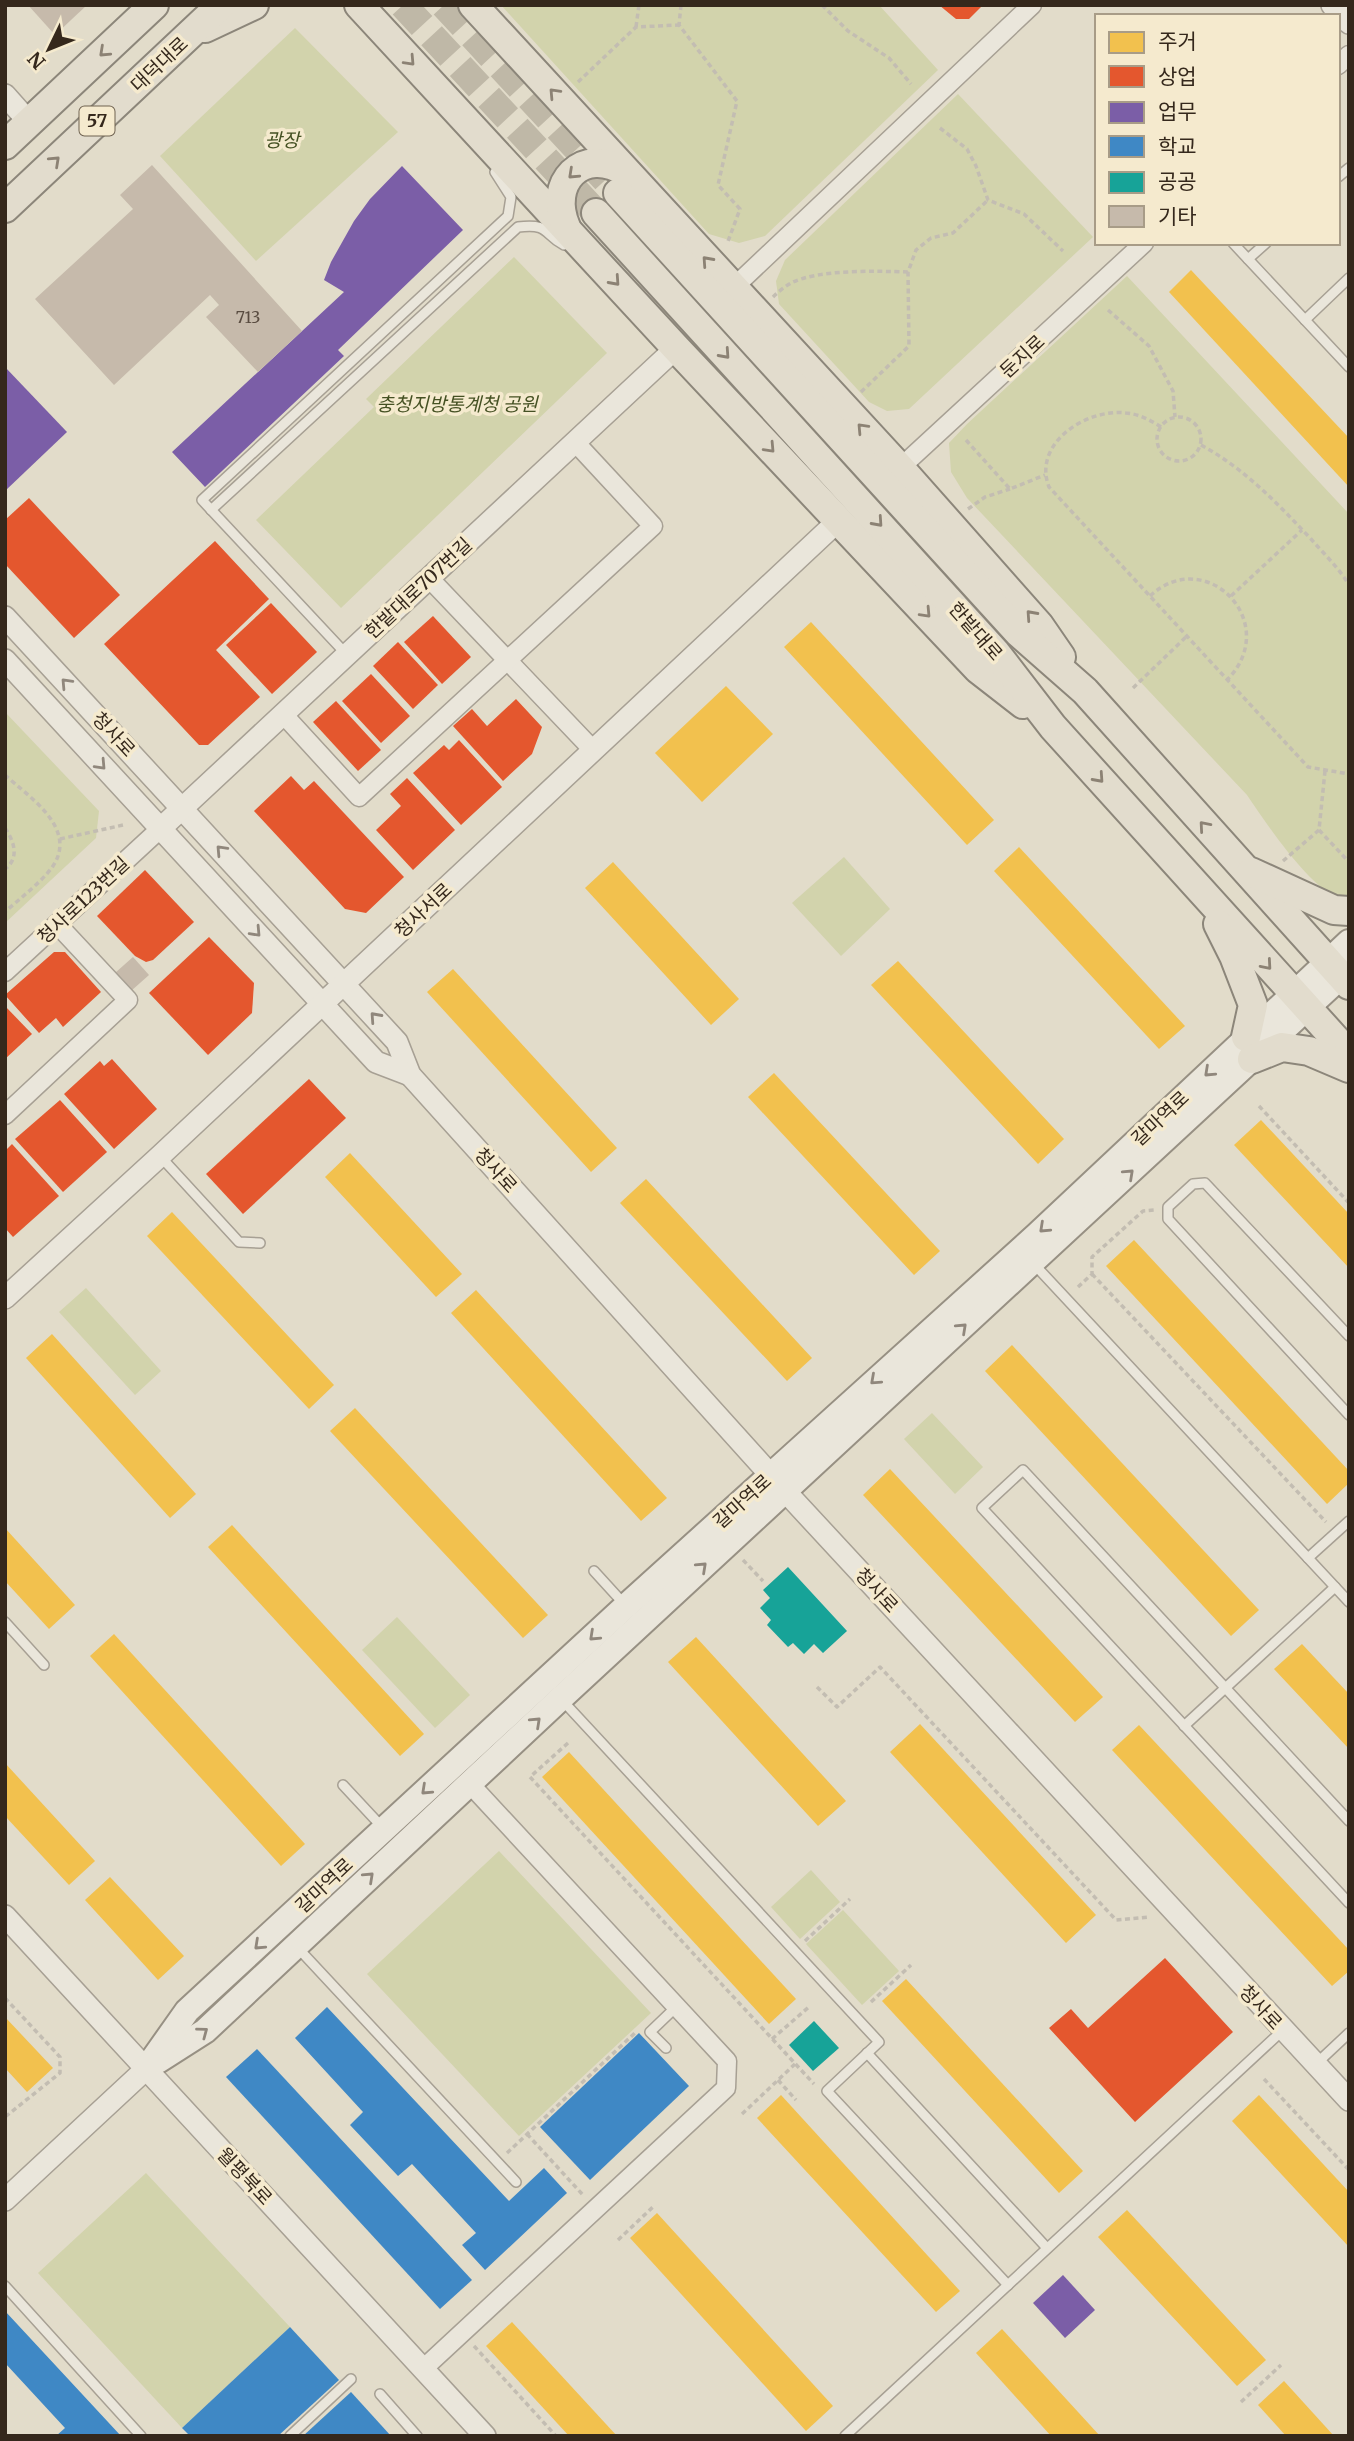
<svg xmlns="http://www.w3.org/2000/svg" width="1354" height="2441" font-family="Merriweather,'Noto Sans KR',serif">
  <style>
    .green { fill: #d2d3ac }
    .homes { fill: #f2c14e }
    .shops { fill: #e4572e }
    .offices { fill: #7b5ea7 }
    .schools { fill: #3f88c5 }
    .public { fill: #17a398 }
    .building { fill: #c6baab }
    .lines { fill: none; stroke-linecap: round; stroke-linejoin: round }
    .primary-tunnel { stroke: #bfb8a7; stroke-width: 28; stroke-dasharray: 28 14; stroke-linecap: butt }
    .service-casing { stroke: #a7a094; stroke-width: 12 }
    .minor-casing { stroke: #a7a094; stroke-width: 21 }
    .tertiary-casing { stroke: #a7a094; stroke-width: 24 }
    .secondary-casing { stroke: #979083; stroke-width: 28 }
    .primary-casing { stroke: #8c867a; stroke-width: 32 }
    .path { stroke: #c3bdb2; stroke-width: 3.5; stroke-dasharray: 5 3.5; stroke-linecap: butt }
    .service { stroke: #eae6db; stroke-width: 9 }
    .minor { stroke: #eae6db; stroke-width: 18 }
    .tertiary { stroke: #eae6db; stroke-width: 21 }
    .secondary { stroke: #eae6db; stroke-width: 24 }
    .primary { stroke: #e2dccd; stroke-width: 28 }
    .oneway { stroke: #8c8274 }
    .oneway2 { stroke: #90877c }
    .labels { text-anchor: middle; stroke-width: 7; stroke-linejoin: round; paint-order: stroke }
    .number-label { font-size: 16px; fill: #594c40 }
    .shield { fill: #f5eace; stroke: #6f6251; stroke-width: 2 }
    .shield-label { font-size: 18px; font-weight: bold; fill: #35281c }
    .street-label { font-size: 19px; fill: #35281c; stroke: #f5eace }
    .park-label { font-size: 19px; font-style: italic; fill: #455123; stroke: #f5eace }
  </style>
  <rect width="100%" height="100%" fill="#e2dcca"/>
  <g class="green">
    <polygon points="501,5 879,5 938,70 765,236 739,243 709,234"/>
    <polygon points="295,28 398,132 256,261 160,156"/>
    <polygon points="958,94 1093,237 909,409 887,411 869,402 779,304 776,281 785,260"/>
    <polygon points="514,257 607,353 341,608 256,520 374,407 366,399"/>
    <path d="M1127,276L1349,514V897C1345,897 1341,898 1338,897C1311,890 1263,819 1247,795L967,498L951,472L949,443L967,424Z"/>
    <polygon points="5,712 99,811 96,838 5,923"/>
    <polygon points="844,857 890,909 841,956 792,903"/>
    <polygon points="86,1288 161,1371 135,1395 59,1312"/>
    <polygon points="932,1413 983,1467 955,1494 904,1439"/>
    <polygon points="397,1617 470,1695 435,1728 362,1650"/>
    <polygon points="499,1851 651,2013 519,2136 367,1974"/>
    <polygon points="811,1870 840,1902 800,1939 771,1907"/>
    <polygon points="843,1910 899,1971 862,2005 806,1944"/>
    <polygon points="146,2173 290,2327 182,2428 38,2273"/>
  </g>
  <g class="homes">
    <polygon points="1191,270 1349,438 1349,487 1169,292"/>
    <polygon points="811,622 994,820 967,845 784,647"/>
    <polygon points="726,686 773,734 702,802 655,753"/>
    <polygon points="1019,847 1185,1026 1159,1049 994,871"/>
    <polygon points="613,862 739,999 711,1025 585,888"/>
    <polygon points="898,961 1064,1139 1038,1164 871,985"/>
    <polygon points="453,969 617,1148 591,1172 427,992"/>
    <polygon points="774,1073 940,1251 914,1275 748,1097"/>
    <polygon points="1261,1120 1349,1214 1349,1268 1234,1145"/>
    <polygon points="350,1153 462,1274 436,1297 325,1177"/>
    <polygon points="646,1179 812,1358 787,1381 620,1203"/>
    <polygon points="172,1212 334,1385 309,1409 147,1236"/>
    <polygon points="1134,1240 1349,1471 1349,1483 1327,1504 1106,1266"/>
    <polygon points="476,1290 667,1498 641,1521 451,1313"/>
    <polygon points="52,1334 196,1494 170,1518 26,1358"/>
    <polygon points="1012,1345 1259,1610 1231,1636 985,1371"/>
    <polygon points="355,1408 548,1615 523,1638 330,1431"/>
    <polygon points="890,1469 1103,1697 1075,1722 863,1495"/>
    <polygon points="232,1525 424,1734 400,1756 208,1547"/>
    <polygon points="5,1528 75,1605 49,1629 5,1581"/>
    <polygon points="114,1634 305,1844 281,1866 90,1656"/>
    <polygon points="696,1637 846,1801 818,1826 668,1662"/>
    <polygon points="1302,1644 1349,1694 1349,1749 1274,1669"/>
    <polygon points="920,1724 1096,1915 1066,1943 890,1752"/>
    <polygon points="1139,1725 1349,1950 1349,1971 1332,1986 1112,1750"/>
    <polygon points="569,1752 796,1999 769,2024 542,1777"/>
    <polygon points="5,1763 95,1861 69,1885 5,1816"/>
    <polygon points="110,1877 184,1956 158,1980 85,1900"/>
    <polygon points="906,1979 1083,2171 1059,2193 882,2001"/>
    <polygon points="5,2017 53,2068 27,2092 5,2068"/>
    <polygon points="781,2095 960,2291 936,2312 757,2118"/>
    <polygon points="1259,2095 1349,2192 1349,2247 1232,2121"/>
    <polygon points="1127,2210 1266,2360 1237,2386 1098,2237"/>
    <polygon points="657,2213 833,2406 806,2431 630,2238"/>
    <polygon points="512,2322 617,2436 569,2436 486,2346"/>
    <polygon points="1002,2329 1100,2436 1051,2436 976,2353"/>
    <polygon points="1284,2381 1334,2436 1286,2436 1258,2405"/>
  </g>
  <g class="shops">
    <polygon points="939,5 983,5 969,19 956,19"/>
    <polygon points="29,498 120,595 74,638 5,564 5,520"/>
    <polygon points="215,541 269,599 216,650 260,697 208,745 199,745 104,644"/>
    <polygon points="271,603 317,652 272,694 226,645"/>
    <polygon points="433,616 471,657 442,684 404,642"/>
    <polygon points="398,642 438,685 413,709 373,666"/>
    <polygon points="371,674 410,716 381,743 342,701"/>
    <polygon points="516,699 542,727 532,754 503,781 453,726 472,709 487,726"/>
    <polygon points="336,701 381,750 358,771 313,722"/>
    <polygon points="459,740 502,787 461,825 413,773 444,745 449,750"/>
    <polygon points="291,776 304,790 314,781 404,877 366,913 345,909 254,811"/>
    <polygon points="407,778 455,830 413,870 376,830 401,806 390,794"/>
    <polygon points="145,870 194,922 153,960 146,962 135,956 97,916"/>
    <polygon points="209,937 254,983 252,1013 208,1055 149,993"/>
    <polygon points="54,952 65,952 101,992 63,1027 56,1018 39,1033 5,995"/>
    <polygon points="5,1006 32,1034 5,1059"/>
    <polygon points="112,1059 157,1109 114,1149 64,1094 100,1061 104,1066"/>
    <polygon points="309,1079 346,1118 243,1214 206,1174"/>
    <polygon points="60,1100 107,1152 63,1192 15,1139"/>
    <polygon points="12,1144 59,1196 13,1237 5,1228 5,1151"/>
    <polygon points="1165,1958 1233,2032 1135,2122 1049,2028 1071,2009 1088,2028"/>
  </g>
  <g class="offices">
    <polygon points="402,166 463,230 338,350 344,356 205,487 172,452 344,292 324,280 331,262 354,221 370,199"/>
    <polygon points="5,367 67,432 5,491"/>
    <polygon points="1063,2275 1095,2310 1065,2338 1033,2303"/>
  </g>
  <g class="schools">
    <polygon points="327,2007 509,2201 544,2168 567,2193 485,2270 462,2245 476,2233 412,2164 398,2176 350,2125 363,2112 295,2038"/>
    <polygon points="639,2033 689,2086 590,2180 540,2127"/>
    <polygon points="257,2049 472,2280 440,2309 226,2077"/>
    <polygon points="5,2311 121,2436 56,2436 65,2428 5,2363"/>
    <polygon points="290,2327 339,2380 278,2436 190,2436 182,2428"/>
    <polygon points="351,2392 391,2436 303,2436"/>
  </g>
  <g class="public">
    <polygon points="788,1567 847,1631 823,1653 814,1644 804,1654 793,1643 788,1647 767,1625 771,1620 760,1608 770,1598 763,1590"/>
    <polygon points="814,2021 839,2048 813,2071 789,2045"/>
  </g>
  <g class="building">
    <polygon points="28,5 87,5 55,35"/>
    <polygon points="152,165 302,331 258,372 206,317 219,305 210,295 114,385 35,299 133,209 120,195"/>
    <polygon points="133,957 149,975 131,991 115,973"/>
  </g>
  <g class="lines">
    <g class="primary-tunnel">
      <polyline points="403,5 596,213"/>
      <polyline points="444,5 618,193"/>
    </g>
    <defs>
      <g id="service">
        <polyline points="1338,177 1349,168"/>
        <polyline points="1233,243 1349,367"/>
        <polyline points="1248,259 1266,243"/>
        <polyline points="1305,320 1349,278"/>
        <path d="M211,510L518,227C550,223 543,234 564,245"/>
        <polyline points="347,655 202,500 508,216 511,197 495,172"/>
        <polyline points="160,1156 239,1242 260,1243"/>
        <polyline points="1033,1263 1349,1602"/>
        <polyline points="1349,1336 1205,1183 1193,1184 1168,1207 1168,1219 1349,1415"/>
        <polyline points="1308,1558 1349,1521"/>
        <polyline points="594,1571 625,1605"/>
        <polyline points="5,1622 44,1665"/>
        <polyline points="562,1700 879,2042 827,2091 1008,2285"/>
        <polyline points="1184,1726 1335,1587"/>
        <polyline points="343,1785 383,1828"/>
        <polyline points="1349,1821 1023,1470 982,1508 1349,1903"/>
        <polyline points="297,1947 516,2182"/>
        <polyline points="666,2048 650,2032 676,2007"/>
        <polyline points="867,2053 1047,2248"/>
        <polyline points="1317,2063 1349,2033"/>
        <polyline points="5,2286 141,2436"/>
        <polyline points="380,2394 417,2436"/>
        <polyline points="290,2436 351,2379"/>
        <polyline points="845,2436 1283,2030"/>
      </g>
      <g id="minor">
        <polyline points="1338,65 1349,55"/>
        <polyline points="732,289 1032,5"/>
        <polyline points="900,468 1144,243"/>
        <polyline points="429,578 593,750"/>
        <polyline points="283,714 359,797 653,526 575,442"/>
        <polyline points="5,972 160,829"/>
        <polyline points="5,1115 128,1000 57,924"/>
        <polyline points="423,2369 726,2088 727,2061 470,1784"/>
      </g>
      <g id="tertiary">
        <polyline points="1332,5 1349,23"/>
        <polyline points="5,95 29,122"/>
        <polyline points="5,617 397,1042 410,1075 785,1491 1349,2100"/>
        <polyline points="5,660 376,1062 410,1075"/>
        <polyline points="160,829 676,348"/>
        <polyline points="5,1298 160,1156 839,520"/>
        <polyline points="5,1916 485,2436"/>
        <polyline points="5,2200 146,2069"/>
      </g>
      <g id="secondary">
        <polyline points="158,2061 205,2031 561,1698 1349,969"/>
        <polyline points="146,2069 187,2011 626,1606 1037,1235 1349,942"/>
      </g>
      <g id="primary">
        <polyline points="359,5 676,348 978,669 1023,704"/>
        <polyline points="473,5 900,468 1039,625 1061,657"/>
        <polyline points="205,28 254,5"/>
        <polyline points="5,145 154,5"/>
        <polyline points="618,193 1019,633 1085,691 1349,985"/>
        <polyline points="5,208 221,5"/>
        <polyline points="596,213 996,653 1053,727 1349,1054"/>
        <path d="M566,227C547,183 582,145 626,172"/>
        <polyline points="1251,872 1334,910 1349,911"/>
        <polyline points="1218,924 1234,956 1253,1005 1246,1037"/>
        <polyline points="1252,1059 1282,1047 1309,1051 1349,1068"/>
      </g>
    </defs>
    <use href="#service" class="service-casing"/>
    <use href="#minor" class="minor-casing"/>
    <use href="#tertiary" class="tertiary-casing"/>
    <use href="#secondary" class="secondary-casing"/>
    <use href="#primary" class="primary-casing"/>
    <g class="path">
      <polyline points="681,5 679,25 737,101 718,185 740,209 727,244"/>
      <polyline points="822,5 848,31 889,58 911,84"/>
      <polyline points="636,27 639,5"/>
      <polyline points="578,82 636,27 679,25"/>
      <polyline points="940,128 967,149 976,166 988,200 1024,214 1063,251"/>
      <path d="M773,297C778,292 784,287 791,283C819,269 877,271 908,272"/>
      <polyline points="1108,310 1149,346 1173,391 1175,417"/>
      <polyline points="861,392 909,346 908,272 916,250 931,238 953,233 988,200"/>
      <circle cx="1179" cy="439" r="22"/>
      <path d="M1161,427C1150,420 1139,414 1126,413C1086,408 1032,444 1049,487L1308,767L1349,774"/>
      <polyline points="966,440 1010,489 1045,475"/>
      <path d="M1201,445C1245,469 1277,503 1311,539C1324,554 1339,568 1349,585"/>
      <polyline points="968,509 985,497 1010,489"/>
      <path d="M1150,596C1206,544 1283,623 1227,680"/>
      <polyline points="1231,596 1302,530"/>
      <polyline points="1133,688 1187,636"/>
      <path d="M5,775C29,797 78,828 53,866C42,882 19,899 5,912"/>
      <path d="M5,828C14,841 20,858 5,869"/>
      <polyline points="1319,830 1349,862"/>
      <polyline points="60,839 123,825"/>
      <polyline points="1283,861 1319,830 1325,771"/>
      <polyline points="1259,1106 1349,1203"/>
      <polyline points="1092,1274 1326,1522"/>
      <polyline points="1078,1287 1092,1274 1092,1257 1143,1211 1154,1210"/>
      <polyline points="743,1560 763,1581"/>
      <polyline points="817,1687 837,1707 880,1667 1116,1920 1149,1917"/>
      <polyline points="568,1743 530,1777 814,2084"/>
      <polyline points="805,1941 850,1899"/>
      <polyline points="5,1998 60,2057 60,2073 5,2117"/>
      <polyline points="871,2002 911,1965"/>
      <polyline points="772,2039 810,2006"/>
      <polyline points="1264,2079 1349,2170"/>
      <polyline points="778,2080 796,2100"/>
      <polyline points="742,2114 795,2064"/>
      <polyline points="527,2134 583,2195"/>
      <polyline points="507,2153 637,2031"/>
      <polyline points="618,2240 655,2205"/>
      <polyline points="474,2346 556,2436"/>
      <polyline points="1241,2402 1281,2365"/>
    </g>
    <use href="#service" class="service"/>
    <use href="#minor" class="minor"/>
    <use href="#tertiary" class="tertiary"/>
    <use href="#secondary" class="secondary"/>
    <use href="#primary" class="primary"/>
  </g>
  <defs><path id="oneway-chevron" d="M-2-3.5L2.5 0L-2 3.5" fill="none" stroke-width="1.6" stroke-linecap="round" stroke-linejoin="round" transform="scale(1.75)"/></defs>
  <g class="oneway">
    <use href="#oneway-chevron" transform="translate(104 52) rotate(137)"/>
    <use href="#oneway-chevron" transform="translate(410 61) rotate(47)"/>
    <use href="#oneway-chevron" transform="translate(554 93) rotate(-133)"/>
    <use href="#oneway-chevron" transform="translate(55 161) rotate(-43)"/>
    <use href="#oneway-chevron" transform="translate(573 174) rotate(137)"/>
    <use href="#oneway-chevron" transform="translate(707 261) rotate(-132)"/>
    <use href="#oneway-chevron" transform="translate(615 281) rotate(48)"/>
    <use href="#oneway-chevron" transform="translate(725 354) rotate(48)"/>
    <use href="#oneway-chevron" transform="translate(862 428) rotate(-133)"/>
    <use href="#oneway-chevron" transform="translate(770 448) rotate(47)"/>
    <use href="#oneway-chevron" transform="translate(878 522) rotate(48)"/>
    <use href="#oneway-chevron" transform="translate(926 613) rotate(47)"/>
    <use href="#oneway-chevron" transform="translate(1031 615) rotate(-132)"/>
    <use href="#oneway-chevron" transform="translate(1099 778) rotate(48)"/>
    <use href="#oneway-chevron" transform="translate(1204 826) rotate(-131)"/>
    <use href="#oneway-chevron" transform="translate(1267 965) rotate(49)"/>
  </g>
  <g class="oneway2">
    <use href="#oneway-chevron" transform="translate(66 683) rotate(-133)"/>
    <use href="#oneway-chevron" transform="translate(101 765) rotate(47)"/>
    <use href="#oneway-chevron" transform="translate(221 850) rotate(-133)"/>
    <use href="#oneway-chevron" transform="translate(256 932) rotate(47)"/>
    <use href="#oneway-chevron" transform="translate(375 1017) rotate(-132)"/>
    <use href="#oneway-chevron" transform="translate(1209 1072) rotate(137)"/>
    <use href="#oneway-chevron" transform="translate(1129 1174) rotate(-43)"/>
    <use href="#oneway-chevron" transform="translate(1044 1228) rotate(137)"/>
    <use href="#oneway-chevron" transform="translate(962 1328) rotate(-43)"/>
    <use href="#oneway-chevron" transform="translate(875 1380) rotate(138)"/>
    <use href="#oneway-chevron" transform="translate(702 1567) rotate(-43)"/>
    <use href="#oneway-chevron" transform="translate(594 1636) rotate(137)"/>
    <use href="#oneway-chevron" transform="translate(536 1722) rotate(-43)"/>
    <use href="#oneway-chevron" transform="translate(426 1790) rotate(137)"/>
    <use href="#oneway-chevron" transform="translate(369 1877) rotate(-43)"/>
    <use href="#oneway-chevron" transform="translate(259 1945) rotate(137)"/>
    <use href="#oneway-chevron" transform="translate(203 2032) rotate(-37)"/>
  </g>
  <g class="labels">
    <g class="number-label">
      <text x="248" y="323">713</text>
    </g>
    <rect class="shield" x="79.5" y="106.5" width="35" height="29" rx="5"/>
    <g class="shield-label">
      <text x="97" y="127">57</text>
    </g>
    <g class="street-label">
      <text transform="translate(159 64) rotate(-43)" y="7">대덕대로</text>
      <text transform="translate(1022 356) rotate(-43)" y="7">둔지로</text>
      <text transform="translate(418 588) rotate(-43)" y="7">한밭대로707번길</text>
      <text transform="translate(976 631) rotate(49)" y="7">한밭대로</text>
      <text transform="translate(114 734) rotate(47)" y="7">청사로</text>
      <text transform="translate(83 900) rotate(-43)" y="7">청사로123번길</text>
      <text transform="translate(423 910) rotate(-43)" y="7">청사서로</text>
      <text transform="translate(1160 1118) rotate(-43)" y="7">갈마역로</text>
      <text transform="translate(496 1170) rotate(48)" y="7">청사로</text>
      <text transform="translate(742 1501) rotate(-42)" y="7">갈마역로</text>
      <text transform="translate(877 1590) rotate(47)" y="7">청사로</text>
      <text transform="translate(324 1885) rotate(-43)" y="7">갈마역로</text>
      <text transform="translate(1261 2007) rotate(47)" y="7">청사로</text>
      <text transform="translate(245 2176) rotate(47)" y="7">월평북로</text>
    </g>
    <g class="park-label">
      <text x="282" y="147">광장</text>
      <text x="457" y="411">충청지방통계청 공원</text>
    </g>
  </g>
  <rect width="1354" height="2441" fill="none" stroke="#35281c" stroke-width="14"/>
  <rect x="1095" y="14" width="245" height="231" fill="#f5eace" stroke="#a89c87" stroke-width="2"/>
  <rect x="1109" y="32" width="35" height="21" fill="#f2c14e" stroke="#a89c87" stroke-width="2"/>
  <text x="1158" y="49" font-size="21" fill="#35281c">주거</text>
  <rect x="1109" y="66" width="35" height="21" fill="#e4572e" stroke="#a89c87" stroke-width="2"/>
  <text x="1158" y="84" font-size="21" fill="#35281c">상업</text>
  <rect x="1109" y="102" width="35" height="21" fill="#7b5ea7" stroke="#a89c87" stroke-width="2"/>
  <text x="1158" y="119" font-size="21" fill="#35281c">업무</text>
  <rect x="1109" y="136" width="35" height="21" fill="#3f88c5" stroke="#a89c87" stroke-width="2"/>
  <text x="1158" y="154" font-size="21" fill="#35281c">학교</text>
  <rect x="1109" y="172" width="35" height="21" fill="#17a398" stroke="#a89c87" stroke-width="2"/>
  <text x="1158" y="189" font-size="21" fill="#35281c">공공</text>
  <rect x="1109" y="206" width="35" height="21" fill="#c6baab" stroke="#a89c87" stroke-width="2"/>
  <text x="1158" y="224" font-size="21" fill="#35281c">기타</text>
  <g transform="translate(49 49) rotate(227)" stroke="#f5eace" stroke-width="5" paint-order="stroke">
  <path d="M0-5L12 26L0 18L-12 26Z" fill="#35281c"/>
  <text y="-10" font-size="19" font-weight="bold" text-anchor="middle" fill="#35281c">N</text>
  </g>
</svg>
